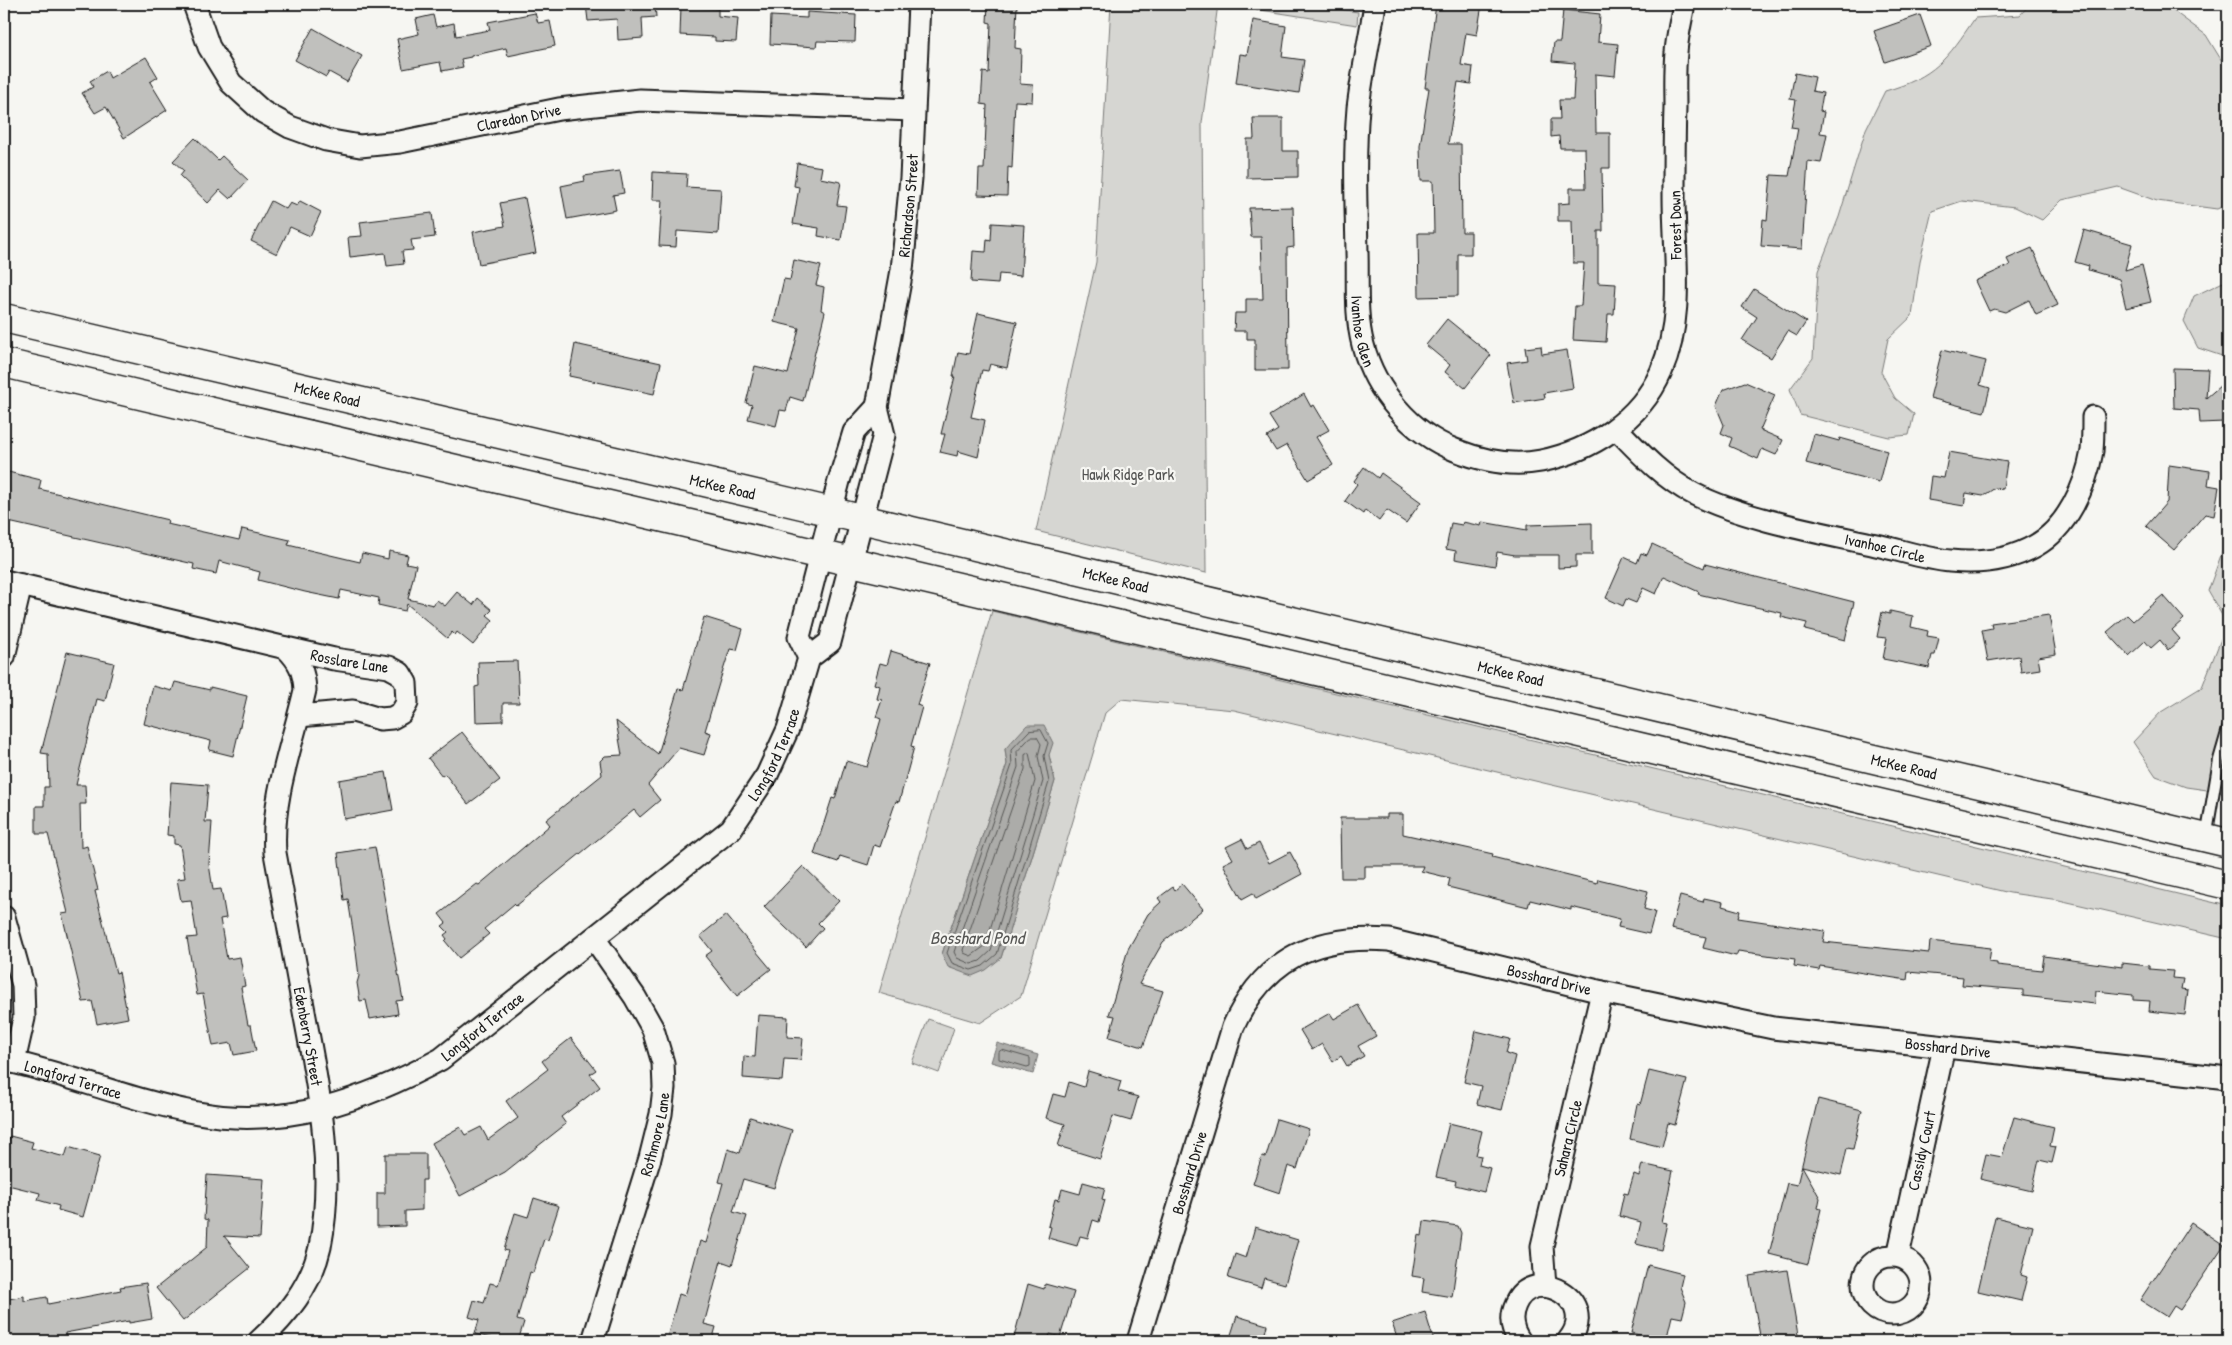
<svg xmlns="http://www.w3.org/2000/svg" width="2232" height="1345" font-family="'Patrick Hand',sans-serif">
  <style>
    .green { fill: #d6d6d2; stroke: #797977; fill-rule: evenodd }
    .water { fill: #acaca9; stroke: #727271 }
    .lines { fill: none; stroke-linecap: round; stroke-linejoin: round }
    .shore { stroke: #565654; stroke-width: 1 }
    .building { fill: #c0c0bd; stroke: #1c1c1c }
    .lane-casing { stroke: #1c1c1c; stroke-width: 14 }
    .street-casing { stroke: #1c1c1c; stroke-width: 25 }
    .secondary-casing { stroke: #1c1c1c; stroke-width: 31 }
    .lane { stroke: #f6f6f2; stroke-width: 10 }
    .street { stroke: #f6f6f2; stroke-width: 21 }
    .secondary { stroke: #f6f6f2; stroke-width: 28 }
    .labels { text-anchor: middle; stroke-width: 4.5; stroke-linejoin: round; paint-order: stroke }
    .street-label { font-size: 16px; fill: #1c1c1c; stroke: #f6f6f2 }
    .park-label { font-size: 16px; fill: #545453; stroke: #f6f6f2 }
    .water-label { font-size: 18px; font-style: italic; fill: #565654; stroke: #f6f6f2 }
  </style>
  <rect width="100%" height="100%" fill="#f6f6f2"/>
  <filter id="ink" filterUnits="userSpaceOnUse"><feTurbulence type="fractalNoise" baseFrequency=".02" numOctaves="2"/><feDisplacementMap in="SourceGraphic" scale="10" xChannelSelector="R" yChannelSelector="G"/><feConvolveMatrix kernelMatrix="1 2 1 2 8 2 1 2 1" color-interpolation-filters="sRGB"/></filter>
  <g filter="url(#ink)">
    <g class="green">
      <polygon points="1111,4 1218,4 1202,123 1206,573 1036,531 1096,262"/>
      <polygon points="1222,4 1306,4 1358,12 1357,25"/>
      <path d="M2030,4H2164L2206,35L2228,71V204L2217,209L2157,201L2118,187L2062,200L2042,220L2015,207L1962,201L1932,211L1920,261L1912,316L1888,339L1881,372L1895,398L1914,414L1909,435L1889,437L1800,415L1790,389L1813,358L1818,271L1839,217L1866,129L1885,91C1935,77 1947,59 1975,18L2020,15Z"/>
      <polygon points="2223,282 2228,286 2228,358 2198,348 2184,321 2194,296"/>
      <polygon points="2228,536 2228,793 2186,787 2156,776 2133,742 2161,712 2202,687 2227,624 2208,591"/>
      <path d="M992,611L2228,906V939L2059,900L2010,893L1234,710L1121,699L1105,713L1021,996L980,1023L879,993ZM1005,749L1049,755L1055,781L1001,958L942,954L1007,764Z"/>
      <polygon points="928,1019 954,1028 939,1073 912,1063"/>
    </g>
    <g class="water">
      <polygon points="1027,725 1044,725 1053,743 1049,755 1055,781 1001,958 986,970 972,976 948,967 942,954 1007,764 1005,749"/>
      <polygon points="997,1043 1038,1055 1033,1074 991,1062"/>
    </g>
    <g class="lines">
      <g class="shore">
        <polygon points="1041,730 1048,743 1044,756 1049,782 997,954 983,966 971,970 952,963 947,953 1012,765 1011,750 1029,731"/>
        <polygon points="1031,737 1037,737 1041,744 1038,756 1043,781 991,951 980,961 971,964 957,958 954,952 1018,767 1017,752"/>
        <polygon points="1029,753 1035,781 985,946 971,956 964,953 963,950 1025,769 1025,755"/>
        <polygon points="1002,1050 1030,1058 1030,1066 1027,1067 999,1059 999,1052"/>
      </g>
    </g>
    <g class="building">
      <polygon points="586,4 655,4 656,17 642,18 643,38 618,40 617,19 588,21"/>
      <polygon points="988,4 1017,4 1015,48 1021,49 1020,84 1033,85 1032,102 1015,101 1012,168 1008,167 1007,196 978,195 979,169 984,169 987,105 981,104 983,72 989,73 991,23 987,22"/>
      <polygon points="1436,4 1482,4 1477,35 1466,33 1461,65 1473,67 1471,84 1458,82 1448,144 1461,144 1462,232 1471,232 1471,254 1458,254 1458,296 1419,297 1418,233 1434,233 1433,181 1421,181 1420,146 1429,88 1425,88"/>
      <polygon points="681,6 718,9 718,16 738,18 736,42 715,41 715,37 680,35"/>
      <polygon points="1563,10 1600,14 1598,42 1618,44 1615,76 1595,74 1596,133 1610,133 1610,168 1602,168 1603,231 1598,231 1598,283 1616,284 1614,314 1608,314 1606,342 1573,340 1575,306 1581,306 1584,263 1573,263 1572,221 1558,221 1558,204 1570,203 1570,188 1586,188 1585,148 1560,148 1559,136 1551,137 1551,119 1560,119 1559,100 1573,100 1575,63 1552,61 1554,42 1560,42"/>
      <polygon points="807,12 856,15 855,42 817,41 816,47 770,44 771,16 807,18"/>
      <polygon points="535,13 538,23 550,21 555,46 508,56 506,48 471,56 471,57 461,59 463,67 442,71 440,62 403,69 397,39 419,34 416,19 433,15 436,27 454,23 456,36 490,30 488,22"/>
      <polygon points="1920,15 1931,46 1885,62 1874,31"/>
      <polygon points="1253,20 1286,26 1282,57 1304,60 1299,93 1236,83 1240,54 1247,55"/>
      <polygon points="313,28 362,56 347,82 329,72 326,77 295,60"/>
      <polygon points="146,57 158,77 150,82 167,110 124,138 106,107 95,113 82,93 93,87 90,81 107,71 110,78"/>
      <polygon points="1795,73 1815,77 1812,91 1823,93 1820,111 1824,112 1820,133 1827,134 1821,163 1808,161 1802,249 1761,246 1763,219 1767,220 1771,175 1789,176 1798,128 1791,127 1796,100 1790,99"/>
      <polygon points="1253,118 1283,118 1283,151 1298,151 1298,177 1247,178 1247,139 1254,139"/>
      <polygon points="195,138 218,160 222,156 248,180 230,199 220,190 208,203 180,176 184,171 173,161"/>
      <polygon points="797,163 822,167 820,178 841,182 837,205 846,206 841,240 818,236 819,228 793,224 799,187 794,186"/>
      <polygon points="620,171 624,193 613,195 616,210 567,219 561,186 585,181 584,176"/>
      <polygon points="653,172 687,174 686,187 721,189 718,234 677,231 676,247 659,246 662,200 652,200"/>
      <polygon points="525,198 536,253 479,264 473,232 505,226 500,203"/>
      <polygon points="271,201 286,209 290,203 297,206 300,201 321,212 310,236 290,227 277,254 251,241"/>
      <polygon points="1293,207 1294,247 1287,248 1288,370 1255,370 1255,339 1247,339 1247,331 1234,331 1235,313 1246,313 1246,299 1263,299 1261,237 1251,237 1249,208"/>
      <polygon points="432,213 435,237 411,240 413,250 402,251 404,264 387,266 385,253 350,257 348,237 362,236 360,222"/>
      <polygon points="992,223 1024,225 1021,276 999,274 998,284 971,282 973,251 986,252 987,239 991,240"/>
      <polygon points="2084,230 2132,244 2125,270 2142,265 2151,302 2126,308 2119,279 2088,270 2089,266 2075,262"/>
      <polygon points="2032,248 2058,305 2036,315 2029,300 2005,312 1994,309 1989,311 1975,281 2010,265 2007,259"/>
      <polygon points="794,260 821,266 816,285 824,287 821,310 825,312 803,401 790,397 786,411 780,410 776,426 748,419 752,405 746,403 755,366 788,374 799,328 774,322 784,279 790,280"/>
      <polygon points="1754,289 1806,322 1797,336 1788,331 1771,358 1742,340 1757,317 1742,307"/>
      <polygon points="978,313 1017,322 1007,368 990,364 988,371 982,370 971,417 985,420 978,457 958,451 957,456 940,452 945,434 941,434 955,376 953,376 958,352 969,354"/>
      <polygon points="1447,319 1491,355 1465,388 1445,372 1450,365 1426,345"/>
      <polygon points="575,344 661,363 654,394 569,376"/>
      <polygon points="1541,346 1542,354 1567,350 1573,388 1544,393 1545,398 1514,403 1507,363 1527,360 1525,348"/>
      <polygon points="1942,350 1986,361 1980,385 1990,388 1984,412 1930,398"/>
      <polygon points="2173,368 2208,369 2206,398 2228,379 2228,418 2224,418 2224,422 2200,423 2199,410 2174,408"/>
      <polygon points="1745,382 1775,395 1760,430 1783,440 1776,455 1762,449 1758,459 1729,446 1732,438 1721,433 1724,425 1716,406 1723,390"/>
      <polygon points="1304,394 1311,407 1314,405 1329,430 1316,437 1333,465 1308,480 1287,445 1276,451 1267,437 1278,430 1269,416"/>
      <polygon points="1814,434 1839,441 1840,438 1887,451 1879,482 1806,463"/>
      <polygon points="1949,452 2007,462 2003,489 1995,488 1983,496 1966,493 1964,506 1928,500 1931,476 1944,478"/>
      <polygon points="2169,465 2210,471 2208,485 2219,487 2214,516 2205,514 2174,550 2146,526 2167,502"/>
      <polygon points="1364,467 1378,478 1381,473 1421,502 1406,523 1387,510 1379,521 1365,510 1363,514 1345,501 1357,484 1354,481"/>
      <polygon points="4,471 41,480 39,489 168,520 167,524 239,540 242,529 290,540 288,545 360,562 362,553 388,559 389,551 408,555 406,563 416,565 408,599 433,605 437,600 445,606 457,592 473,605 478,598 492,610 487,615 493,620 473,645 457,632 455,635 452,632 447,638 407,604 405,611 378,605 379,598 341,590 339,599 305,592 258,580 260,572 219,561 216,574 193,569 194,564 4,521"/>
      <polygon points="1463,522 1481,526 1482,522 1527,530 1527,525 1592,523 1592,555 1576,555 1576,567 1558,568 1558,555 1515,555 1497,552 1495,566 1455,559 1456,551 1446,549 1451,523 1462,525"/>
      <polygon points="1652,544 1704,568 1705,564 1854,602 1845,640 1805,630 1807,623 1781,617 1782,613 1698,594 1699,592 1664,576 1656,594 1643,588 1636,603 1626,599 1623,606 1606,598 1624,557 1637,563 1641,553 1647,555"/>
      <polygon points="2163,595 2184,619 2172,630 2180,639 2168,650 2160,640 2151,648 2145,641 2129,656 2107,632 2127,615 2133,621"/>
      <polygon points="1890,611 1913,616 1911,627 1928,631 1927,636 1939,638 1935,655 1932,655 1929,668 1883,659 1887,638 1877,637 1882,612 1890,614"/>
      <polygon points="2049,615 2056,654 2038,657 2040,669 2021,672 2019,656 1988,661 1982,630 1992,628 1991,623"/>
      <polygon points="704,617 743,629 737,650 730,649 720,680 705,731 711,733 704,755 679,748 648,785 660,800 640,817 634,810 516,906 514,904 484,929 489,934 459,958 445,941 447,939 444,935 448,932 442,926 446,923 439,914 477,884 479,885 550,825 546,820 602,775 600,761 605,756 622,755 616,721 658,754 678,689 683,690"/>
      <polygon points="891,651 930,663 917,705 922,707 911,746 914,747 899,802 896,801 880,847 874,845 868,865 840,856 838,862 814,854 832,798 835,799 846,761 867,767 881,719 876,717 882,700 877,699 880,686 874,684 880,663 887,665"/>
      <polygon points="67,652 114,663 105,701 97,699 76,785 85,785 86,804 80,804 81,848 87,846 98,890 95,891 116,973 119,972 128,1018 97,1024 92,1001 83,1002 62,914 68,913 48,834 36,834 36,806 44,806 44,787 49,787 48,754 41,753"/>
      <polygon points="517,661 519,703 503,703 503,721 476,722 475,687 479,686 478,662"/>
      <polygon points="175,682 210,690 210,687 247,696 233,756 209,750 211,741 144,724 153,686 172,691"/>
      <polygon points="462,732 500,780 468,804 445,774 442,776 428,758"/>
      <polygon points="386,772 393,810 344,819 339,780"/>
      <polygon points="171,782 208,785 205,822 212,822 209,864 213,890 221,889 226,918 220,919 227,959 240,957 245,986 241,987 248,1025 251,1025 256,1051 234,1055 231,1043 213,1046 203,994 197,995 187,938 197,937 191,900 181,901 177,879 185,878 180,845 174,844 174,836 167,835"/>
      <polygon points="1387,814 1403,814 1403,834 1493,854 1492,857 1597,883 1598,879 1648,891 1644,909 1655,912 1649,934 1618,927 1620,919 1571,907 1571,910 1530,900 1528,907 1448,887 1450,878 1421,871 1423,866 1365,866 1365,878 1341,878 1340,818 1387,818"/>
      <polygon points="1242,839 1247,849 1259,843 1269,863 1290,852 1302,874 1256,899 1253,893 1242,899 1223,864 1233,859 1226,847"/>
      <polygon points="375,847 403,1000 396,1001 398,1014 370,1019 366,1000 360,1001 357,983 359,976 355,943 348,899 344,900 338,853"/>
      <polygon points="803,866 839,901 818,923 823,928 806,947 764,907"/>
      <polygon points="1182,884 1203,909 1163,942 1139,984 1163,991 1143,1047 1109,1037 1115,1016 1109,1015 1128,949 1148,914 1161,902 1158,898 1173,887 1175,890"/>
      <polygon points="1680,896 1703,902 1704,898 1723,902 1722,906 1740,911 1738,918 1825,931 1823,942 1929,953 1930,941 1991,948 1989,962 1997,963 1997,965 2042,970 2044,956 2122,967 2122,963 2149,966 2149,969 2173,971 2172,978 2183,979 2181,989 2188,990 2185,1015 2149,1011 2150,1001 2133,1000 2133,995 2096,991 2095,1004 2023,996 2023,990 1962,985 1963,977 1908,972 1907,980 1820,966 1819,970 1794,966 1795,959 1738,951 1736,956 1703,948 1706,937 1671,929"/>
      <polygon points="726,915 771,969 737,996 705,956 712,951 700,936"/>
      <polygon points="1358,1005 1376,1036 1358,1046 1364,1056 1347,1066 1341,1056 1333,1062 1322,1044 1312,1050 1300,1030 1330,1013 1334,1019"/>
      <polygon points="758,1015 788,1017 787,1037 803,1038 801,1060 784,1059 782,1081 743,1078 744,1056 755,1057"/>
      <polygon points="1476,1031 1510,1039 1506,1053 1515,1056 1502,1110 1477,1104 1481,1086 1464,1082"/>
      <polygon points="571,1038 596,1070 590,1074 600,1087 561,1117 566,1124 505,1172 460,1196 432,1143 460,1127 465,1135 481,1127 488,1140 518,1118 506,1101 548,1069 542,1061"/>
      <polygon points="1088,1071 1121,1081 1118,1091 1138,1097 1131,1121 1113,1116 1100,1159 1058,1146 1065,1124 1046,1118 1053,1094 1065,1097 1069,1082 1084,1087"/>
      <polygon points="1649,1071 1687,1080 1675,1125 1668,1123 1662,1147 1630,1139 1637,1104 1640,1105"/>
      <polygon points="1818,1099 1862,1110 1853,1149 1847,1148 1841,1175 1802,1166 1820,1198 1818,1208 1821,1209 1808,1264 1769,1254 1787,1183 1797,1185"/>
      <polygon points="750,1117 792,1130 774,1188 743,1179 733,1212 747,1216 732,1265 721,1261 704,1324 716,1327 712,1341 666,1341 679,1294 685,1296 700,1241 706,1243 723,1183 719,1182 728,1149 740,1153"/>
      <polygon points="2014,1117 2054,1127 2050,1146 2056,1147 2052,1163 2039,1160 2032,1191 1980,1179 1986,1154 2002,1157"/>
      <polygon points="1277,1119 1309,1129 1297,1169 1288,1166 1280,1193 1253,1184 1262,1156 1266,1157"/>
      <polygon points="1449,1123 1482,1131 1476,1155 1481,1156 1479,1165 1490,1168 1484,1192 1455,1185 1456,1181 1436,1177"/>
      <polygon points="10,1136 33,1142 31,1148 65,1157 68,1147 100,1156 83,1217 58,1210 59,1206 38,1200 40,1193 4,1184 4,1147 7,1148"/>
      <polygon points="385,1154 426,1154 426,1180 422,1180 422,1210 405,1211 405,1226 377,1227 377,1193 385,1193"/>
      <polygon points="1642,1164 1673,1171 1662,1222 1667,1223 1661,1250 1636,1244 1641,1222 1619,1216 1624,1193 1628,1194 1634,1174 1639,1176"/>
      <polygon points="207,1175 264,1179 260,1238 224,1236 250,1268 183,1321 156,1288 207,1247 208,1220 204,1219"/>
      <polygon points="1083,1182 1105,1188 1102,1199 1105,1200 1099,1222 1093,1220 1088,1238 1080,1236 1077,1246 1048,1238 1051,1227 1048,1226 1055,1199 1059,1200 1062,1189 1080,1194"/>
      <polygon points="534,1198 559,1206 548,1240 544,1239 533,1273 530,1272 517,1320 524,1322 518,1341 502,1341 475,1334 479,1320 469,1317 474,1300 484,1303 490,1283 498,1285 508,1251 504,1250 515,1213 528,1217"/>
      <polygon points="1995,1217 2033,1226 2021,1275 2027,1277 2021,1301 1978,1291"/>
      <polygon points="1424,1221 1458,1226 1461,1233 1452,1297 1422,1292 1424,1278 1412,1276 1418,1235 1422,1236"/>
      <polygon points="2191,1223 2224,1245 2180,1310 2174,1306 2167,1317 2140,1300"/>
      <polygon points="1255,1227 1298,1240 1285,1284 1264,1278 1261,1288 1228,1278 1235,1254 1246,1258"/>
      <polygon points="1648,1265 1683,1274 1680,1287 1686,1302 1682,1318 1672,1316 1666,1341 1631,1333"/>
      <polygon points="1787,1270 1799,1341 1761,1341 1749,1276"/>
      <polygon points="146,1283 152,1319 129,1323 129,1321 65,1333 66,1339 53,1341 4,1341 4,1300 24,1296 24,1301 47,1297 48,1304 121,1290 120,1287"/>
      <polygon points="1028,1284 1044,1289 1045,1284 1074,1292 1060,1337 1050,1334 1048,1341 1013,1341"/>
      <polygon points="1425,1312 1434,1341 1398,1341 1392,1323"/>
      <polygon points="1237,1316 1267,1325 1263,1341 1229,1341"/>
    </g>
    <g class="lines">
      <defs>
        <polyline id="lane" points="2206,838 2219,760 2228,729"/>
        <g id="street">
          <path id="s1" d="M194,4L209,47L231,83L263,112L290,127L326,140L360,146L400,142L559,109L640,100L913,110"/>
          <path id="s2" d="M1375,4C1370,38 1362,73 1358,108C1354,155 1356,204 1357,252C1358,282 1355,315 1363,345C1375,391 1411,433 1455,450C1483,461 1511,467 1541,461C1591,451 1640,420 1661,372C1685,317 1674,255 1674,197C1674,167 1674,138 1675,108C1675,90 1674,71 1676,53C1677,36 1681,20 1684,4"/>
          <path id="s3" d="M1617,429C1640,453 1663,478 1694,494C1743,519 1822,533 1876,545C1900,550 1926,559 1950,561C1979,564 2010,560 2035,546C2067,528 2086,486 2092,451C2093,440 2093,429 2093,417"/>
          <path id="s4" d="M4,581L286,648C299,661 304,671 305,690C293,743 271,798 275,853C285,908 295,963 305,1017C319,1091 335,1172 320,1247C312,1284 286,1317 259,1341"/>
          <path id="s5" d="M286,648L334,659L389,667L400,673L406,683L407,703L401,713L392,718L380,719L353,711L299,716"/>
          <polyline points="4,657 21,585"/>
          <polyline points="809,658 799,637 839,481 854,432 877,407"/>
          <polyline points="4,917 23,985 24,1018 14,1062"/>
          <path id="s6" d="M4,1060C69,1074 132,1101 198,1113C284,1129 366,1100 441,1059L731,829L767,775L788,729L809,658L830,642L884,435L877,407L902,270L911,178L919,4"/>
          <circle cx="1892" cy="1285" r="29"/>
          <path id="s7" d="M1898,1256L1944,1047"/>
          <path id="s8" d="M1545,1286L1542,1246L1602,992"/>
          <path id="s9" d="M593,1341L650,1158L661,1114L664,1088L663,1063L653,1029L635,997L594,938"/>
          <path id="s10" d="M1138,1341L1233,1027C1264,958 1316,934 1389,940L1602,992L1773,1028L2228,1078"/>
          <path d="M1520,1341C1512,1330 1509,1318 1515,1305C1533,1262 1602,1301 1568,1341"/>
        </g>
        <g id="secondary">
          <path id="s11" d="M4,318L798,504L2228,843"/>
          <polyline points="4,363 2228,885"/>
        </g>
      </defs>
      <use href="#lane" class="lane-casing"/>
      <use href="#street" class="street-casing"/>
      <use href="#secondary" class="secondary-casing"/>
      <use href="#lane" class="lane"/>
      <use href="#street" class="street"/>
      <use href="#secondary" class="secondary"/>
    </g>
  </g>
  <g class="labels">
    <g class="street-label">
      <text dy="6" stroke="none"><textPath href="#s1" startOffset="396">Claredon Drive</textPath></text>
      <text dy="6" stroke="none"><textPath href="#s6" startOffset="1488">Richardson Street</textPath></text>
      <text transform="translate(1675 225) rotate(-91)" y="6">Forest Down</text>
      <text dy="6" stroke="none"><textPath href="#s2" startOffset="329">Ivanhoe Glen</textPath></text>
      <text dy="6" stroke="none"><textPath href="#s11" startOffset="332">McKee Road</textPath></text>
      <text dy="6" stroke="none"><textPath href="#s11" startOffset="738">McKee Road</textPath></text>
      <text dy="6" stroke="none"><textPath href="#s3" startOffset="300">Ivanhoe Circle</textPath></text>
      <text dy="6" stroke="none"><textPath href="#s11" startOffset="1142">McKee Road</textPath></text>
      <text dy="6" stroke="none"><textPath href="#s5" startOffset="65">Rosslare Lane</textPath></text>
      <text dy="6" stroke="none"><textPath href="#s11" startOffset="1548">McKee Road</textPath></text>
      <text dy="6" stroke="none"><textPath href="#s6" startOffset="912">Longford Terrace</textPath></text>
      <text dy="6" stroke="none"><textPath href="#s11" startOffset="1952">McKee Road</textPath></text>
      <text dy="6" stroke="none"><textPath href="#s10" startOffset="686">Bosshard Drive</textPath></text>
      <text dy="6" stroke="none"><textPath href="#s6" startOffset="508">Longford Terrace</textPath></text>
      <text dy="6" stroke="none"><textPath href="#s4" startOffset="690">Edenberry Street</textPath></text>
      <text dy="6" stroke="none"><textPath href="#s10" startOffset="1091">Bosshard Drive</textPath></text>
      <text dy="6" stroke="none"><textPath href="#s6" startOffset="72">Longford Terrace</textPath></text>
      <text dy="6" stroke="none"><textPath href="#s9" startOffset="216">Rothmore Lane</textPath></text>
      <text dy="6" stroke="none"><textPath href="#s8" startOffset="151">Sahara Circle</textPath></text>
      <text dy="6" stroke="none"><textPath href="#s7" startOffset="108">Cassidy Court</textPath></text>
      <text dy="6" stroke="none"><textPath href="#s10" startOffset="176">Bosshard Drive</textPath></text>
    </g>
    <g class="park-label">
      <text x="1128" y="480">Hawk Ridge Park</text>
    </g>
    <g class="water-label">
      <text x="977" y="944">Bosshard Pond</text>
    </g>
  </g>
  <rect width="2232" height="1345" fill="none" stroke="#f6f6f2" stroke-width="20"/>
  <rect x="10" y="10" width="2212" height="1325" fill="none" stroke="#1c1c1c" stroke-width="2" filter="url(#ink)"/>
</svg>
